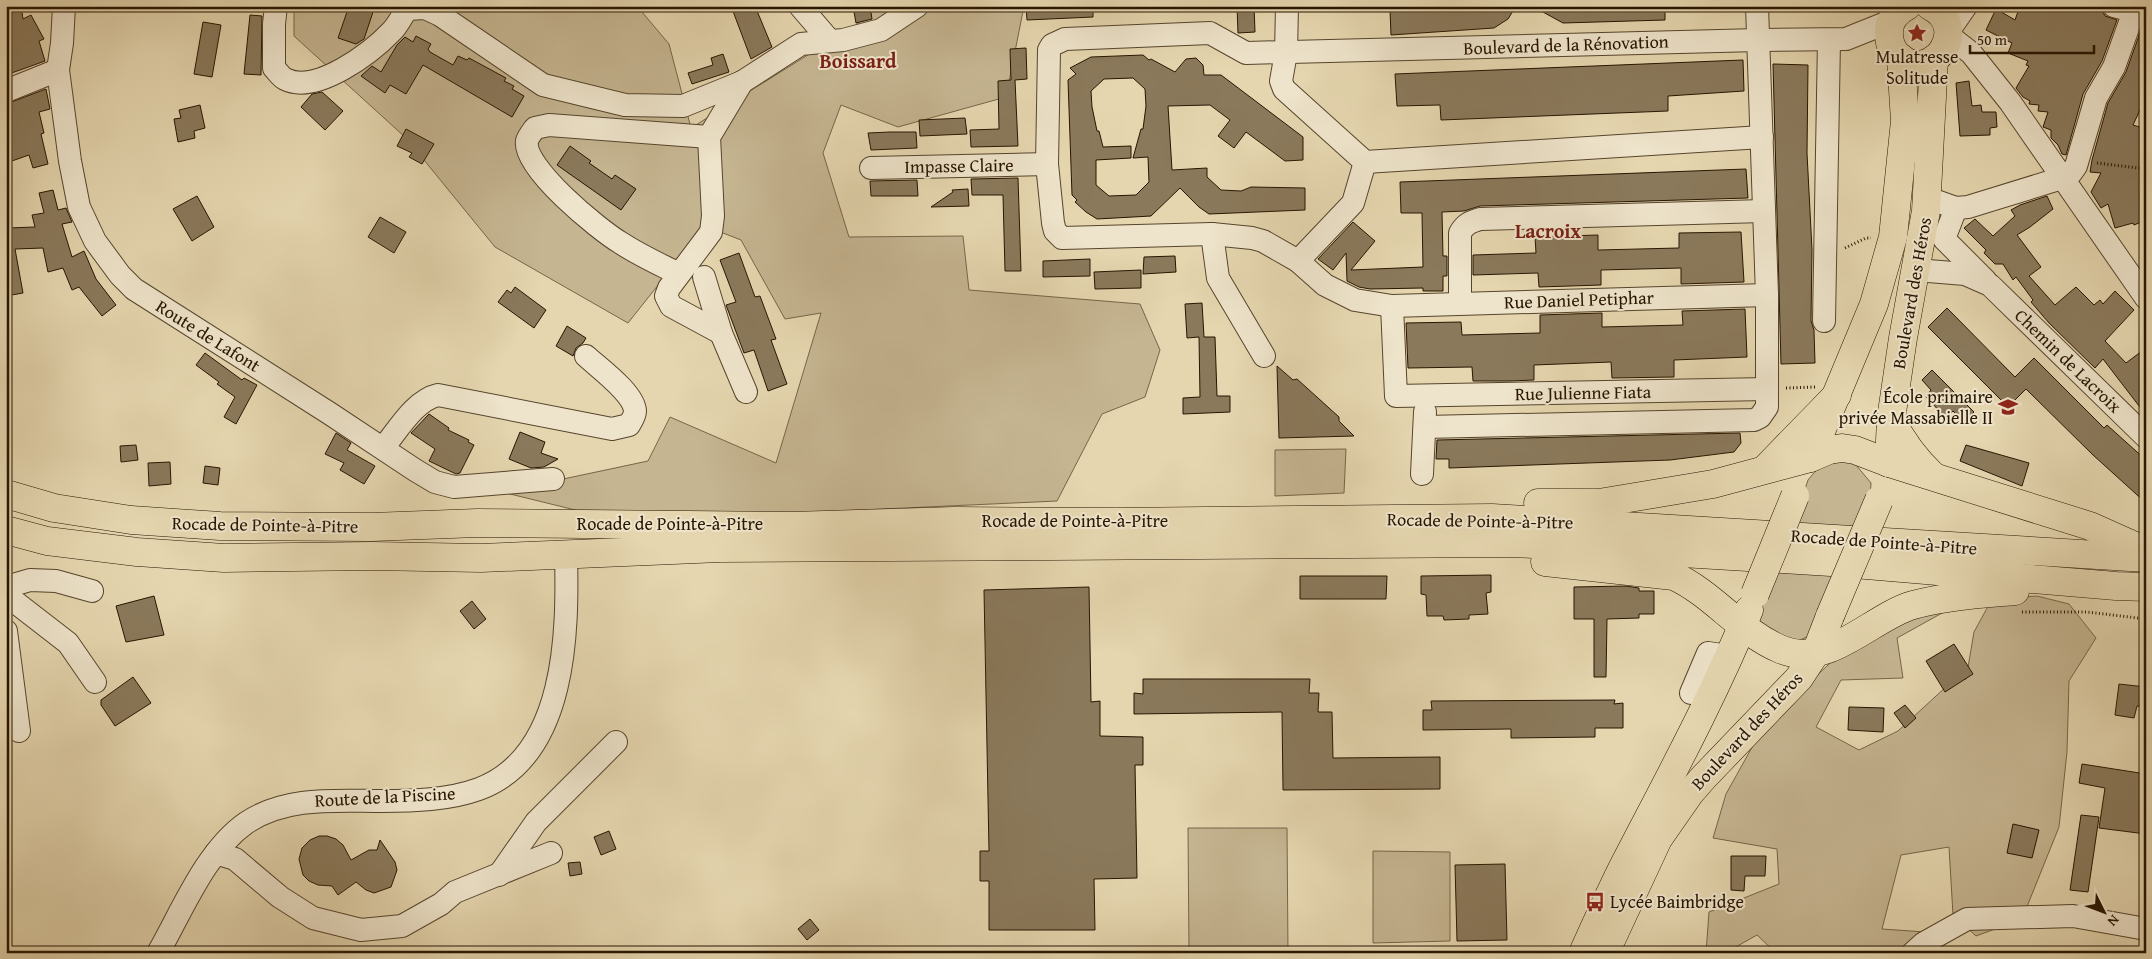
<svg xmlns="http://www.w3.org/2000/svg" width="2152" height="959" font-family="'Gentium Book Plus',serif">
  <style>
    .green { fill: #c5b591; stroke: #766548 }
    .building { fill: #8a795b; stroke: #271500; fill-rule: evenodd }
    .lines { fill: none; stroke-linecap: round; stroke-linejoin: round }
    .minor-casing { stroke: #56452c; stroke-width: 24 }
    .major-casing { stroke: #271500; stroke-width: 29 }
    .highway-casing { stroke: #271500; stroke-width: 29 }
    .path { stroke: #271500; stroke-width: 3; stroke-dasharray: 1 2.5; stroke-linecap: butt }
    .minor { stroke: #eee4cb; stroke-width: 22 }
    .major { stroke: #e5d6af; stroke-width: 28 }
    .highway { stroke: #e5d6af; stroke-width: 28 }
    .highway-bridge-casing { stroke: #271500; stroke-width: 29; stroke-linecap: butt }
    .highway-bridge { stroke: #e5d6af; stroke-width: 28 }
    .labels { text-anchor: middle; stroke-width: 4; stroke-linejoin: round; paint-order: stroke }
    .street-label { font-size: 18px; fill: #271500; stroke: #eee4cb }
    .poi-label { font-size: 18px; fill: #271500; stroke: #eee4cb }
    .quarter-label { font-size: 20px; font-weight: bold; fill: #7a1f14; stroke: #eee4cb }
  </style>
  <rect width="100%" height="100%" fill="#e5d6af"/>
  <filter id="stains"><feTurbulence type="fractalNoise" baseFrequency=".004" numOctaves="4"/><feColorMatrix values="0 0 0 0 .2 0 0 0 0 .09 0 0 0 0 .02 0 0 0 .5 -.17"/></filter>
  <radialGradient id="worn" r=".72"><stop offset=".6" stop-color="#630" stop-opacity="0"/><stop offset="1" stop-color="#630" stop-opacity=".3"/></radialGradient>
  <g class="green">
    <polygon points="294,6 637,6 669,44 691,128 830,41 840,40 876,6 1024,6 1006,97 898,127 841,105 823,153 849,237 963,236 969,290 1140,304 1160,350 1145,397 1102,414 1057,501 620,521 502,492 648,461 670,417 776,463 821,313 785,319 741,240 705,226 628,323 495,247 406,138 294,36"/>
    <polygon points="1346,449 1344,493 1275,496 1275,450"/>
    <polygon points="1846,459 1856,465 1871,483 1870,499 1854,533 1792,528 1808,480 1818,468"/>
    <polygon points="1776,566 1837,572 1809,636 1798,641 1773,640 1755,617"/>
    <polygon points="2037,596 2069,604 2096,638 2069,681 2067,752 2059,827 2022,919 1976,936 1953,915 1949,847 1901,855 1882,929 1925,932 1924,953 1776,953 1757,935 1725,953 1706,953 1709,912 1779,884 1777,849 1713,838 1726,794 1765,724 1843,651 1901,612 1962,602 1897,638 1903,678 1841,680 1816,727 1859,750 1898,731 1948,685 1966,679 1974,632 1992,599"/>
    <polygon points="1188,828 1287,828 1288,953 1189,953"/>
    <polygon points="1373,851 1450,852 1450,941 1373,943"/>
  </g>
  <g class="building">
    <polygon points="6,6 21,6 23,19 31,15 44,39 39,41 45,61 6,75"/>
    <polygon points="349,6 375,6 364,39 356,44 338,38"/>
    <polygon points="731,6 755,6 772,47 751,59"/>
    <polygon points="853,6 870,6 872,19 856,23"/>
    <polygon points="1026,6 1093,6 1093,17 1027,20"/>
    <polygon points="1237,6 1254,6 1255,32 1238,33"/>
    <polygon points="1442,6 1516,6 1508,19 1494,28 1391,35 1390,10"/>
    <polygon points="1532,6 1665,6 1665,20 1563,23"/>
    <polygon points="2020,6 2086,6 2103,12 2105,16 2117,20 2102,61 2083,94 2066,155 2062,154 2058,145 2051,138 2051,130 2043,127 2048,112 2038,111 2039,105 2029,104 2030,101 2023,97 2016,88 2029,66 2026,65 2028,61 2008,53 2012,43 1986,30 1996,9 2015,20"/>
    <polygon points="250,15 262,16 261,75 244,74"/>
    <polygon points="203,22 221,25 212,77 194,74"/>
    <polygon points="2142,27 2146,27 2146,97 2133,125 2146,129 2146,220 2134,225 2133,223 2115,228 2108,204 2101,208 2091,192 2101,173 2090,172 2092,160 2108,103 2126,72"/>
    <polygon points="416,36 431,44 428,49 430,52 453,65 458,56 467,60 469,58 506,78 504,81 514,86 512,89 524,96 512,117 423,65 406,94 390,85 385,93 361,76 372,66 381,72 397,45 405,37 413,42"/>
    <polygon points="1026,48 1027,79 1015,80 1018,146 971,147 970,130 999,129 998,81 1011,80 1010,49"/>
    <polygon points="723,54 729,72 692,84 688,73 713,65 711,58"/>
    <path d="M1143,55L1149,60L1151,59L1175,72L1186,59L1196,58L1203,65L1204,75H1221L1303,137V160L1285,161L1246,132L1234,148L1218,136L1230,120L1210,105L1168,106L1172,170L1207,168V177L1221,190L1241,191L1251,187L1305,188V210L1209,214L1199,207L1180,188L1151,216L1097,219L1086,212L1075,202L1077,200L1072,195L1068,80L1076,74L1070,68L1091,57ZM1133,78L1145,89L1146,106L1143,129H1141L1133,158L1148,157L1149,182L1136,195L1109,196L1096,185V160L1131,158V146L1103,147L1099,131H1097L1092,107L1091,91L1104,79Z"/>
    <polygon points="1743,60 1744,91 1668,96 1668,111 1441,120 1440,105 1397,106 1395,74"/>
    <polygon points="1773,64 1808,65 1807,153 1812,250 1811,321 1814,330 1815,363 1781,364"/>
    <polygon points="1969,81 1972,106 1981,105 1982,112 1996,112 1997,127 1990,128 1990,135 1960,136 1956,83"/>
    <polygon points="46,89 50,109 39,112 44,133 41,134 48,164 33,168 29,155 9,162 6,153 6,104"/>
    <polygon points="322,92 343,111 325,130 301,107 312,94"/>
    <polygon points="200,105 205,128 194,131 195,138 178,142 174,119 181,118 179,110"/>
    <polygon points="965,118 967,134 920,136 919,120"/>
    <polygon points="406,129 434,144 422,164 409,157 412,153 397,146"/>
    <polygon points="890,132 916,132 917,148 871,150 868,133"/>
    <polygon points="570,146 591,161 589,163 612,179 615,175 636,189 621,210 557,165"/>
    <polygon points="1746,169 1748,198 1480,206 1464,211 1442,212 1443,256 1447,256 1447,276 1443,276 1443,291 1423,291 1423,288 1370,289 1359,287 1347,281 1346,253 1333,270 1318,259 1353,222 1375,241 1351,270 1423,267 1422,213 1401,213 1400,182"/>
    <polygon points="1018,178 1021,271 1005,271 1003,195 972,195 971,179"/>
    <polygon points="917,180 918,196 871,196 870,181"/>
    <polygon points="968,189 969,206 931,207 953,192 952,190"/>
    <polygon points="53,190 58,210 66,208 72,222 62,224 72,257 84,251 96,279 116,305 102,316 79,287 72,290 63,268 48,272 43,248 15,249 23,293 6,296 7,228 35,227 32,215 44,213 39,193"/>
    <polygon points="197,196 214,227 192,241 173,209"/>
    <polygon points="2047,196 2053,209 2030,227 2017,235 2041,267 2029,276 2055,305 2076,287 2094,305 2100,300 2103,304 2115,291 2134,310 2105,341 2126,363 2146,348 2146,415 2103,359 2095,368 2049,323 2031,302 2033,300 2016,277 2013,280 2003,264 1995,264 1984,253 1986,250 1964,228 1975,219 1993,236 2015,216 2011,210 2020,205"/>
    <polygon points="380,217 406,232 394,253 368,237"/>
    <polygon points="1741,232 1744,282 1681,284 1681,268 1601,270 1601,285 1539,287 1538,273 1473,275 1473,255 1536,253 1535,237 1598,235 1598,250 1679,248 1679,233"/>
    <polygon points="739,253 755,297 760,296 776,339 771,340 787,384 768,391 754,350 744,353 726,305 736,302 720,260"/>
    <polygon points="1175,256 1176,272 1143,274 1144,257"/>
    <polygon points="1090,259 1090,276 1043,277 1043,261"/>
    <polygon points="1141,270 1141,288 1095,289 1094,272"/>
    <polygon points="515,287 546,310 534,328 498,302 507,290 511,293"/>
    <polygon points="1202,303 1204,337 1215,337 1217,396 1230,396 1230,412 1183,414 1183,398 1200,397 1199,337 1187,338 1185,304"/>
    <polygon points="1947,308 2015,377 2034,358 2104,428 2107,425 2146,460 2146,503 2093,455 2026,389 2008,407 1928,327"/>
    <polygon points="1745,309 1747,357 1674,360 1674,377 1612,378 1611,362 1534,365 1534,380 1511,381 1473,381 1472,367 1408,368 1406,323 1461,322 1462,335 1540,333 1540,315 1602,313 1602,327 1683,325 1682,311"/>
    <polygon points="567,326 586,338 583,343 576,348 573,356 556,346"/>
    <polygon points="205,353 242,380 244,378 257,385 236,424 224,417 235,397 217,384 219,382 196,365"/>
    <polygon points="1277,366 1293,380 1297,379 1339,417 1339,421 1354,436 1279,438"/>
    <polygon points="1932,370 1974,412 1964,422 1953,411 1946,418 1926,397 1931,390 1922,380"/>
    <polygon points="429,414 449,428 448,430 469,440 468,442 474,445 460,473 456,474 429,461 435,449 411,433"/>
    <polygon points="520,432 545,442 541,453 558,459 544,467 531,468 509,459"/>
    <polygon points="336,433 351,443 347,450 375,466 364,484 340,470 344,463 325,454"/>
    <polygon points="1740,433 1741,443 1734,452 1670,460 1449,468 1449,459 1436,459 1437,440"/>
    <polygon points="136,445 138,460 121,462 120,446"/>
    <polygon points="1966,445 2029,463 2022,486 1960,461"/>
    <polygon points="170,462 171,484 149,486 148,463"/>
    <polygon points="205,466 220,468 218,485 203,483"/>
    <polygon points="1491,575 1491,592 1486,593 1488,614 1469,615 1469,619 1444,620 1443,616 1427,616 1426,595 1421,594 1421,576"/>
    <polygon points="1300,576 1387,576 1386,599 1300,599"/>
    <polygon points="1626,586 1639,588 1639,591 1654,591 1654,614 1639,614 1639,618 1607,619 1606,677 1594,677 1594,619 1574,619 1574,587"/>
    <polygon points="1089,587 1091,702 1100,701 1100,736 1143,737 1143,765 1135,765 1137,878 1094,879 1095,930 989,930 989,881 980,881 980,851 989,851 984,590"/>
    <polygon points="154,596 164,635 126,642 116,606"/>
    <polygon points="472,601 486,619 474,629 460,611"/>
    <polygon points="1954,644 1973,674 1945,692 1926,661"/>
    <polygon points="133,677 151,703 115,726 101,705 101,700"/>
    <polygon points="1143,679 1310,679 1309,693 1319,693 1318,712 1332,712 1333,758 1440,757 1440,789 1283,790 1282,712 1134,714 1134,693 1143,694"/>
    <polygon points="2119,684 2146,687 2146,707 2137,706 2134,718 2115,715"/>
    <polygon points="1615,700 1614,704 1623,703 1623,728 1595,728 1595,737 1511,738 1511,729 1423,730 1423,710 1432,710 1431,701"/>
    <polygon points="1905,705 1916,718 1905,728 1894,713"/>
    <polygon points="1849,707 1884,708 1883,732 1848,730"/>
    <polygon points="2082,764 2146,774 2146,834 2099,828 2105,788 2079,783"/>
    <polygon points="2081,815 2099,817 2088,892 2070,890"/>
    <polygon points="2013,824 2039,830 2032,858 2007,853"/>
    <polygon points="609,831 616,849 601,855 594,837"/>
    <polygon points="319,836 327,836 336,839 343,845 351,860 369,850 377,850 380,840 395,862 397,870 391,887 374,893 366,890 356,882 338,895 332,886 318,885 309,881 303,875 299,859 302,848 310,840"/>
    <polygon points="1731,856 1766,856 1765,876 1745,876 1744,891 1731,890"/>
    <polygon points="580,862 582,874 570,876 568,863"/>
    <polygon points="1505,864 1507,940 1457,941 1455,865"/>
    <polygon points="810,919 819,930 807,940 798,929"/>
  </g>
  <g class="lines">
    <defs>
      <g id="minor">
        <polyline points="64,6 62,43 58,70 70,161 79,207 95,241 120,275 134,289 329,413 415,470 435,482 454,487 553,479"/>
        <path d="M276,6L274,24V68C278,72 281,77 285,79C316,95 371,53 392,31C398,25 402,16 407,9L425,8L440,15L543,85L625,105L683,106L742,82L801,44L843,40L881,30L917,6"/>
        <polyline points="800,6 830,41"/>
        <polyline points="1287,6 1286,53 1281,81 1284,89 1365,162 1762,137"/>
        <polyline points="2114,6 2146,14"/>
        <polyline points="1948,32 1966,6"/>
        <polyline points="1948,35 1971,53 2010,102 2146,298"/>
        <polyline points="6,91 58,70"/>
        <polyline points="871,168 1047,164"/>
        <polyline points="1928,198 1956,208 1968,207 2062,178 2071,173 2076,166 2096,98 2114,67 2134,11"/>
        <polyline points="1956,208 1944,239 1985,280"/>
        <polyline points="1212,234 1218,278 1264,356"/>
        <polyline points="1298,261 1353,203 1365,162"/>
        <polyline points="1916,270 1965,274 1990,285 2146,437"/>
        <path d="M679,274C659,264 639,255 621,243C599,230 522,167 527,141C528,137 532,132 535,128L549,125L709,137"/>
        <polyline points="704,277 721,333 746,392"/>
        <polyline points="1767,295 1392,306 1355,300 1325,285 1298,261 1263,241 1252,238 1212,234 1062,238 1055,231 1053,223 1047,164 1049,50 1052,45 1065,39 1210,33 1246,53 1758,40 1846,39 1891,21"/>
        <path d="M1460,303V233C1465,224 1470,222 1480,219L1764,211"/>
        <polyline points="1392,306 1396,396 1767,389"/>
        <polyline points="1824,321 1829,40"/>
        <polyline points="721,333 671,306 666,296 669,288 711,232 713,216 709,137 742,82"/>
        <polyline points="1425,427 1754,420 1760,417 1767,407 1767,295 1757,6"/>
        <path d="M383,448C398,430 415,400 438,395L612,429L629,425C632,420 635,416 635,411C634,393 599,368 586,356"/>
        <polyline points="1422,474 1425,412"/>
        <polyline points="6,587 30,580 56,581 92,591"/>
        <polyline points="6,595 68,643 95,682"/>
        <polyline points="6,631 19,731"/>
        <polyline points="1710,696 1691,693 1708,653 1728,656"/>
        <polyline points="216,853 235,859 280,897 313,918 361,930 402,926 441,904 455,892 551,853"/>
        <polyline points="499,875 536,822 616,742"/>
        <path d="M158,953C182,911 206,851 246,823C286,796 336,801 382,801C413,801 449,800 479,789C567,756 568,632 566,554"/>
        <polyline points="1913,953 1924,943 1967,919 2073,916 2146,929"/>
      </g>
      <g id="major">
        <path d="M1907,6C1896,12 1888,21 1889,34C1889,44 1893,52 1900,58C1933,84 1972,27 1930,6"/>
        <polyline points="1810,458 1874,304 1893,237 1905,121 1901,58"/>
        <polyline points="1889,463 1891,419 1903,338 1926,211 1934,59"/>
      </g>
      <g id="highway">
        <path d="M1891,419C1902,442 1915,459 1933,476"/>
        <polyline points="1767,467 1837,395"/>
        <polyline points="6,494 54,508 131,520 220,526 372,527 477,523 792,526 954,521 1115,522 1492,518 2146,558"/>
        <polyline points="1538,503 1599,503 1713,484 1810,458 1829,450 1842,448 1855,450 1889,463 2090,526 2146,551"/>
        <polyline points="6,530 47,541 137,552 224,558 372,556 481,558 720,548 1515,543 1831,562 2116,586 2146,587"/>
        <path d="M1545,562L1674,576C1713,594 1740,632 1780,649C1828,670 1871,617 1913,605C1946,596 1981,594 2015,591"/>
        <path d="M1583,953C1596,924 1609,895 1623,867C1667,782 1713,698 1749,610"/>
        <polyline points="1605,953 1658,839 1690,793 1704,777 1799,678 1816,652 1830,616"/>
      </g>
    </defs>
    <use href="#minor" class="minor-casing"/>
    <use href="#major" class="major-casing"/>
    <use href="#highway" class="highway-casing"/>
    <g class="path">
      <polyline points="2097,163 2146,169"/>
      <polyline points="1845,248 1866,238 1871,238"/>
      <polyline points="1786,388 1815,387"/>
      <polyline points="2022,612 2087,612 2146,619"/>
    </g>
    <use href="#minor" class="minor"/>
    <use href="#major" class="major"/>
    <use href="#highway" class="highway"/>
    <defs>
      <g id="highway-bridge">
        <polyline points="1755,594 1795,496"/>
        <polyline points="1830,616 1879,500"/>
      </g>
    </defs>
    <use href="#highway-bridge" class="highway-bridge-casing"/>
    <use href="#highway-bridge" class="highway-bridge"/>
  </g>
  <defs>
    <symbol id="sight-bare" viewBox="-9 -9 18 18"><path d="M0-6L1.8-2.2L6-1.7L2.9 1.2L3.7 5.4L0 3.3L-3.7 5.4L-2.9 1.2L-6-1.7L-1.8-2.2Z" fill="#8f2418" stroke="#eee4cb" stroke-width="2.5" paint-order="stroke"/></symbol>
    <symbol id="school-bare" viewBox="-9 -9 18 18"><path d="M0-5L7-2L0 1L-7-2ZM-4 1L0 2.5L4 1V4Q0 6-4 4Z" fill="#8f2418" stroke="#eee4cb" stroke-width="2.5" paint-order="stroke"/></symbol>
    <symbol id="bus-bare" viewBox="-9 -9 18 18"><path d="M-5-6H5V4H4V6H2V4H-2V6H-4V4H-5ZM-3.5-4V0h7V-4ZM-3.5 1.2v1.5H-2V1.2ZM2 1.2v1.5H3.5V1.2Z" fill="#8f2418" stroke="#eee4cb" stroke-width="2.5" paint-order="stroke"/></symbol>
  </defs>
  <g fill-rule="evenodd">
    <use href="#sight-bare" x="1903" y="19" width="28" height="28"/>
    <use href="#school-bare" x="1994" y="393" width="28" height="28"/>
    <use href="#bus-bare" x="1581" y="888" width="28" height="28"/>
  </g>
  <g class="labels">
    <g class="street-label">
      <text transform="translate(1566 45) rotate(-2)" y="6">Boulevard de la Rénovation</text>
      <text transform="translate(959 166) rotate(-1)" y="6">Impasse Claire</text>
      <text transform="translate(1912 293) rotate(-80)" y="6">Boulevard des Héros</text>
      <text transform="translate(1579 300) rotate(-2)" y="6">Rue Daniel Petiphar</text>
      <text transform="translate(208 336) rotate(32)" y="6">Route de Lafont</text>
      <text transform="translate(2068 361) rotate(44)" y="6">Chemin de Lacroix</text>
      <text transform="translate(1583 393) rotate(-1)" y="6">Rue Julienne Fiata</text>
      <text x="1075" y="527">Rocade de Pointe-à-Pitre</text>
      <text transform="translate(1480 521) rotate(1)" y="6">Rocade de Pointe-à-Pitre</text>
      <text x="670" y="530">Rocade de Pointe-à-Pitre</text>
      <text transform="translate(265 525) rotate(1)" y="6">Rocade de Pointe-à-Pitre</text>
      <text transform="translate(1884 542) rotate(4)" y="6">Rocade de Pointe-à-Pitre</text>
      <text transform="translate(1747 731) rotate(-47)" y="6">Boulevard des Héros</text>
      <text transform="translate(385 797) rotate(-3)" y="6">Route de la Piscine</text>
    </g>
    <g class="poi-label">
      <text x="1917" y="63">Mulatresse<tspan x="1917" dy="21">Solitude</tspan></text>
      <text x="1993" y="403" text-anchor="end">École primaire<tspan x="1993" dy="21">privée Massabielle II</tspan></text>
      <text x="1610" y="908" text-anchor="start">Lycée Baimbridge</text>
    </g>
    <g class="quarter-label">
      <text x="858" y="68">Boissard</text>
      <text x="1548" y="238">Lacroix</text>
    </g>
  </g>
  <rect width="2152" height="959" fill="none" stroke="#e5d6af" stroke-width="25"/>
  <rect x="8" y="8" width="2137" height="944" fill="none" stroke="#271500" stroke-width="2.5"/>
  <rect x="12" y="12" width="2127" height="934" fill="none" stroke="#271500"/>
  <g transform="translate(2104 912) rotate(132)" stroke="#eee4cb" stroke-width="4" paint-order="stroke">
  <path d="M0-4L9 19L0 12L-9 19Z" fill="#271500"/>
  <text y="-8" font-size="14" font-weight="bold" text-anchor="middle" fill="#271500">N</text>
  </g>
  <path d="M1970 45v8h124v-8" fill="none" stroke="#271500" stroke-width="2.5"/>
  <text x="1977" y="45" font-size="15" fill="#271500" stroke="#eee4cb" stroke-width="4" paint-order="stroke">50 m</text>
  <rect width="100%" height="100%" filter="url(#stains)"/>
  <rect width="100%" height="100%" fill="url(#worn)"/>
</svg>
